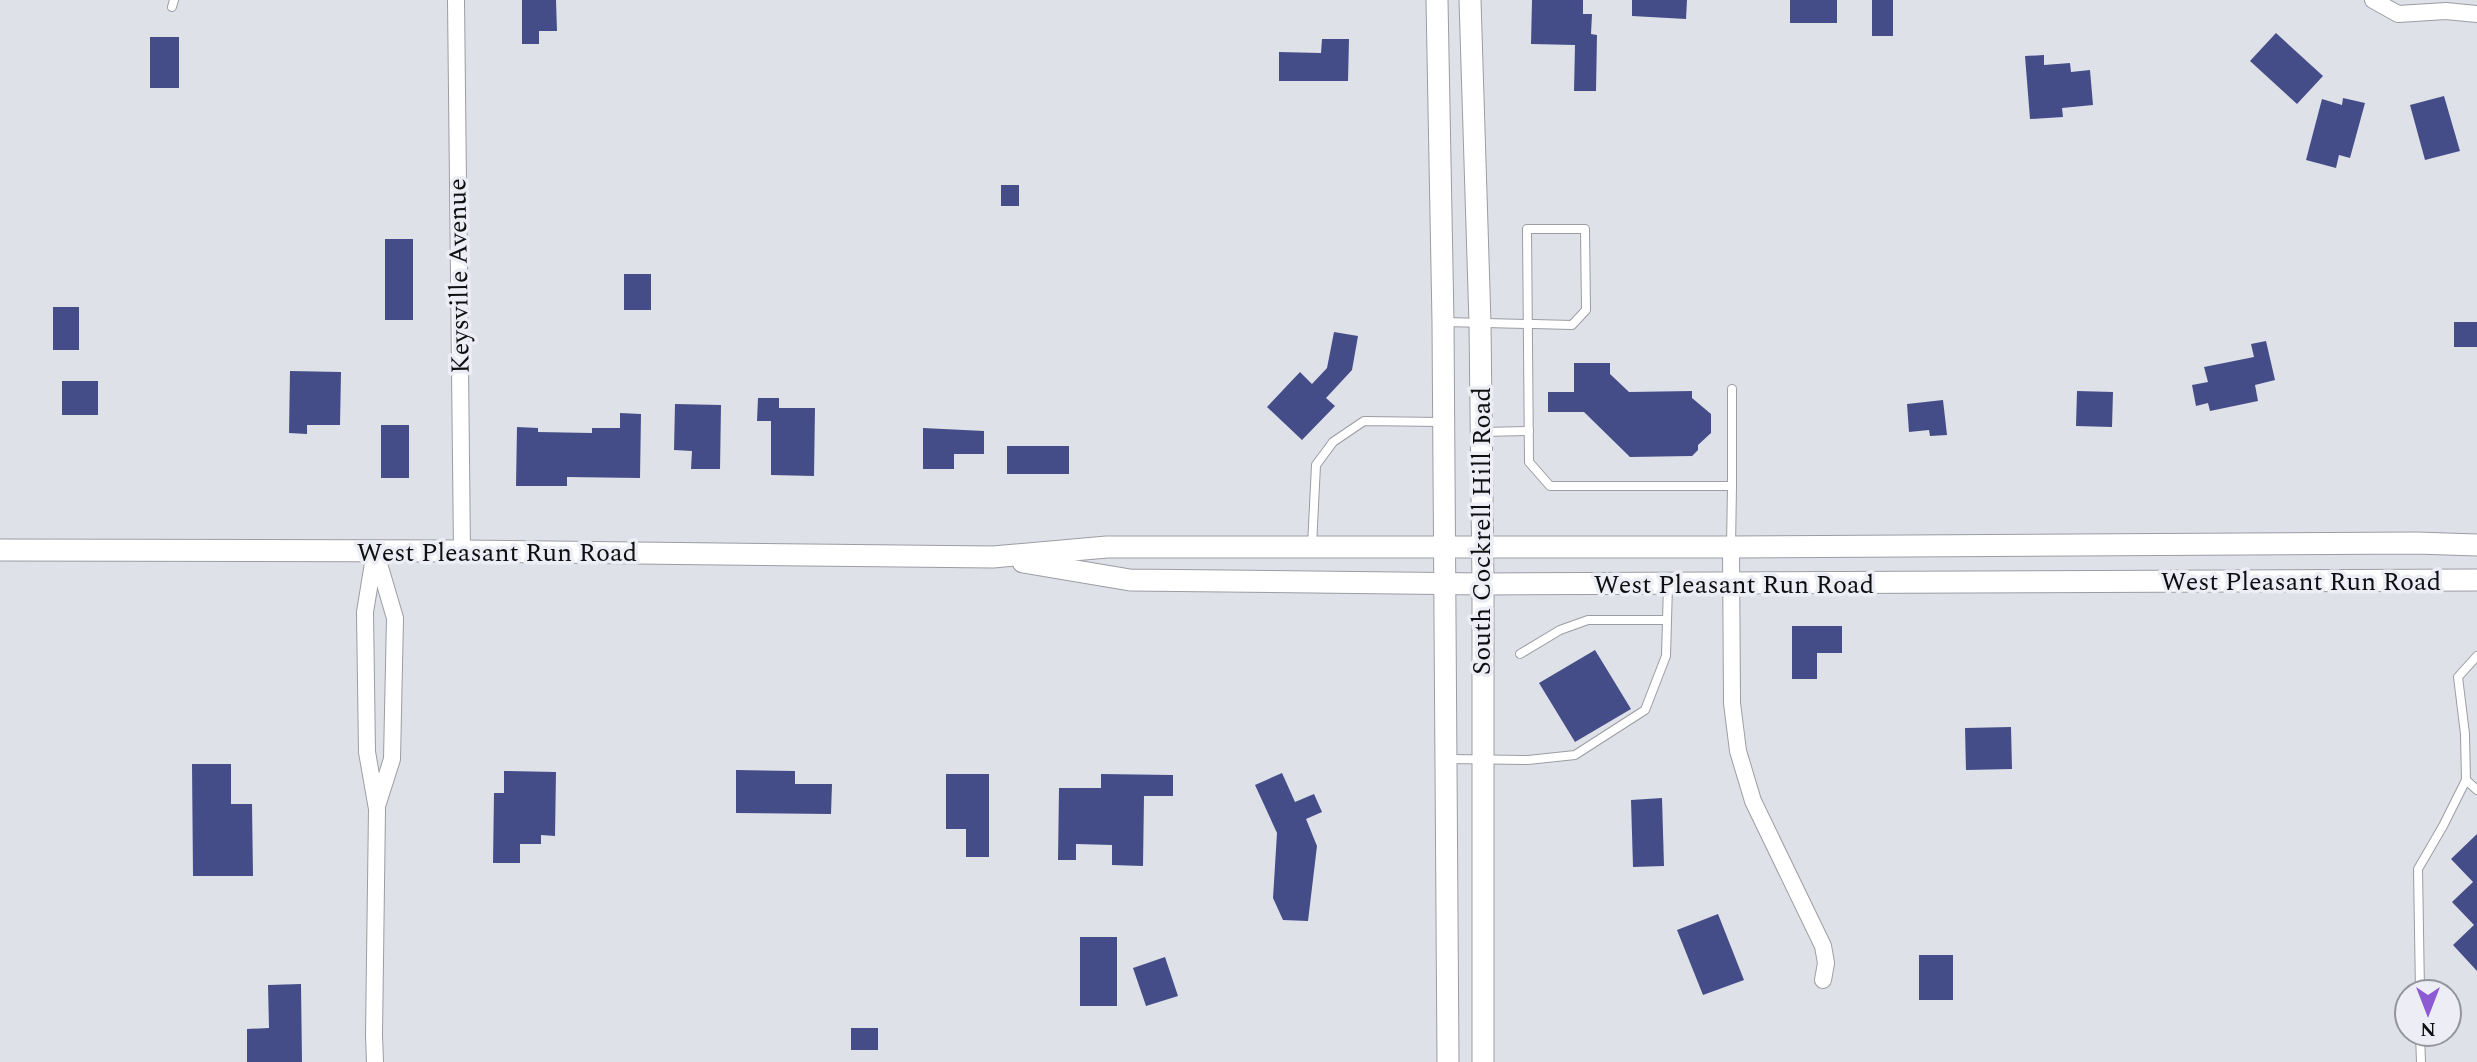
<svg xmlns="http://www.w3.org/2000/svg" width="2477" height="1062" font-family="Spectral,serif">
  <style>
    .building { fill: #454d89 }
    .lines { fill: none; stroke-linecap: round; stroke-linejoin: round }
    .service-casing { stroke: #9b9da3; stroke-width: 10 }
    .minor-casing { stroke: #9b9da3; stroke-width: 18 }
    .secondary-casing { stroke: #9b9da3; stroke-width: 23 }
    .service { stroke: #fff; stroke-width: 8 }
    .minor { stroke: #fff; stroke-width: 16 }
    .secondary { stroke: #fff; stroke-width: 21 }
    .labels { text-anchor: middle; stroke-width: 7; stroke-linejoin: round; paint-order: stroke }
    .street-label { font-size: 26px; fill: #0e0f11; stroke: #edeef5 }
  </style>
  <rect width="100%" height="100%" fill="#dfe1e8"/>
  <g class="building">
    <polygon points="522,0 556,0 557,31 539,31 539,44 522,44"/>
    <polygon points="1532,0 1583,0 1583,14 1592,14 1591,34 1597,35 1596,91 1574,91 1575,45 1531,44"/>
    <polygon points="1632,0 1687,0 1686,19 1632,16"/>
    <rect x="1790" y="0" width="47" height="23"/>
    <rect x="1872" y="0" width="21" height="36"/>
    <polygon points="2276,33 2323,76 2297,104 2250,61"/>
    <rect x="150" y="37" width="29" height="51"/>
    <polygon points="1322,39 1349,39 1348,81 1279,81 1279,52 1321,53"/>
    <polygon points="2044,55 2044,65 2070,63 2071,72 2090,70 2093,105 2062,108 2063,117 2030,119 2025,56"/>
    <polygon points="2444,96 2460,151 2425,160 2410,105"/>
    <polygon points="2343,98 2365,103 2350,158 2339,155 2336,168 2306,160 2322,99 2342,105"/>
    <rect x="1001" y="185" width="18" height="21"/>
    <rect x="385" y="239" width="28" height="81"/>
    <rect x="624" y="274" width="27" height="36"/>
    <rect x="53" y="307" width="26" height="43"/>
    <rect x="2454" y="322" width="23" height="25"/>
    <polygon points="1334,332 1358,336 1352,370 1326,398 1335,406 1302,440 1267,407 1300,372 1312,384 1327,368"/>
    <polygon points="2266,341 2275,380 2255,385 2258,401 2210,411 2208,403 2196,406 2192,385 2208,382 2204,367 2254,357 2251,344"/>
    <polygon points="1574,363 1610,363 1610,374 1629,392 1692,391 1692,398 1711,414 1711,433 1698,445 1698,450 1692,456 1630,457 1584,412 1548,412 1548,392 1574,392"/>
    <polygon points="290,371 341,372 340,425 307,425 307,434 289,433"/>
    <rect x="62" y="381" width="36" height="34"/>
    <polygon points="2077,391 2113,392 2112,427 2076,426"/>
    <polygon points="758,398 779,398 779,408 815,408 814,476 771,475 771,421 757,421"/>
    <polygon points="1943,400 1947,435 1930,436 1929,430 1909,432 1907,404"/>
    <polygon points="675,404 721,405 720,469 691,469 692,451 674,450"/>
    <polygon points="620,413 641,414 640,478 567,477 567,486 516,486 517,427 538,428 538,432 592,433 592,428 620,428"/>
    <rect x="381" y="425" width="28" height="53"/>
    <polygon points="923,428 984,431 984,454 954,454 954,469 923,469"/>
    <rect x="1007" y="446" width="62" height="28"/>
    <polygon points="1792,626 1842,626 1842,653 1817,653 1817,679 1792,679"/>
    <polygon points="1595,650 1631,709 1575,742 1539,683"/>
    <polygon points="2011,727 2012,769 1966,770 1965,728"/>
    <polygon points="192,764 231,764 231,804 252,804 253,876 193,876"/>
    <polygon points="736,770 795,771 795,784 832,784 831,814 736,813"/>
    <polygon points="504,771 556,772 555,836 541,835 541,844 520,844 520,863 493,863 494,793 504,793"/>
    <polygon points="1282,773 1295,802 1314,794 1322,812 1306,819 1317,846 1308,921 1283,920 1273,898 1277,833 1255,785"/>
    <polygon points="946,774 989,774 989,857 966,857 966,829 946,829"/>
    <polygon points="1101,774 1173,775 1173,796 1144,796 1143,866 1112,865 1112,845 1076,844 1076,860 1058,860 1059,788 1101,788"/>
    <polygon points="1662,798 1664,866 1633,867 1631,800"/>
    <polygon points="2477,834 2477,971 2453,945 2474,925 2452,902 2473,882 2451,859"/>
    <polygon points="1718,914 1744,980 1703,995 1677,930"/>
    <rect x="1080" y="937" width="37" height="69"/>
    <rect x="1919" y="955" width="34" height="45"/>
    <polygon points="1165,957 1178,996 1146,1006 1133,968"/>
    <polygon points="301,984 302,1062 247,1062 247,1029 269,1028 268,985"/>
    <rect x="851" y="1028" width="27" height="22"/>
  </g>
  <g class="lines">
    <defs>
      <g id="service">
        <polyline points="172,7 174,0"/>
        <polyline points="1445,322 1572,325 1586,310 1585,229 1527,229 1529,462 1550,486 1732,486 1731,547"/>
        <polyline points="1732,389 1732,486"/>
        <polyline points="1483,432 1529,431"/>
        <polyline points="1312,546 1316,465 1333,442 1364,421 1441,422"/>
        <polyline points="1520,654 1560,630 1588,620 1667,620"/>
        <polyline points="1448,759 1528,760 1575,755 1645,710 1666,656 1668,585"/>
        <polyline points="2466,780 2477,790"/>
        <polyline points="2420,992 2418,869 2443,826 2466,780 2465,734 2458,677 2477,656"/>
        <polyline points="2420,1034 2421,1062"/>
      </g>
      <g id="minor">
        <polyline points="456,0 462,551"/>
        <polyline points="2373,0 2398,14 2446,11 2477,14"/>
        <polyline points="1731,547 1732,703 1738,751 1753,801 1823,946 1826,963 1823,980"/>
        <polyline points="375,551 365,612 367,752 377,809 374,1035 375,1062"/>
        <polyline points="377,557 395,618 392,759 378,803"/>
      </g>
      <g id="secondary">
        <polyline points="1437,0 1443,322 1448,1062"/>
        <polyline points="1470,0 1480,323 1483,584 1483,1062"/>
        <polyline points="0,550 462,551 993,557 1107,547 1731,547 2417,543 2477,545"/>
        <polyline points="1023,562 1130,580 1483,584 2477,580"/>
      </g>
    </defs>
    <use href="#service" class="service-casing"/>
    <use href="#minor" class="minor-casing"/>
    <use href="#secondary" class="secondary-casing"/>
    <use href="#service" class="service"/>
    <use href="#minor" class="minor"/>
    <use href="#secondary" class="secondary"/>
  </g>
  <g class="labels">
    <g class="street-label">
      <text transform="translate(458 276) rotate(-91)" y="9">Keysville Avenue</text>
      <text transform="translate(1481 531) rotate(-90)" y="9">South Cockrell Hill Road</text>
      <text x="497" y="561">West Pleasant Run Road</text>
      <text x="2301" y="590">West Pleasant Run Road</text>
      <text x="1734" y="593">West Pleasant Run Road</text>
    </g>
  </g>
  <g transform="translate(2428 1013) rotate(180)"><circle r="33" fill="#edeef5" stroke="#94959a" stroke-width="2"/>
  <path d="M0-5L12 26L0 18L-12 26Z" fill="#8c5ad3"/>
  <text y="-10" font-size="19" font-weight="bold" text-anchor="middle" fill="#0e0f11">N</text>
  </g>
</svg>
